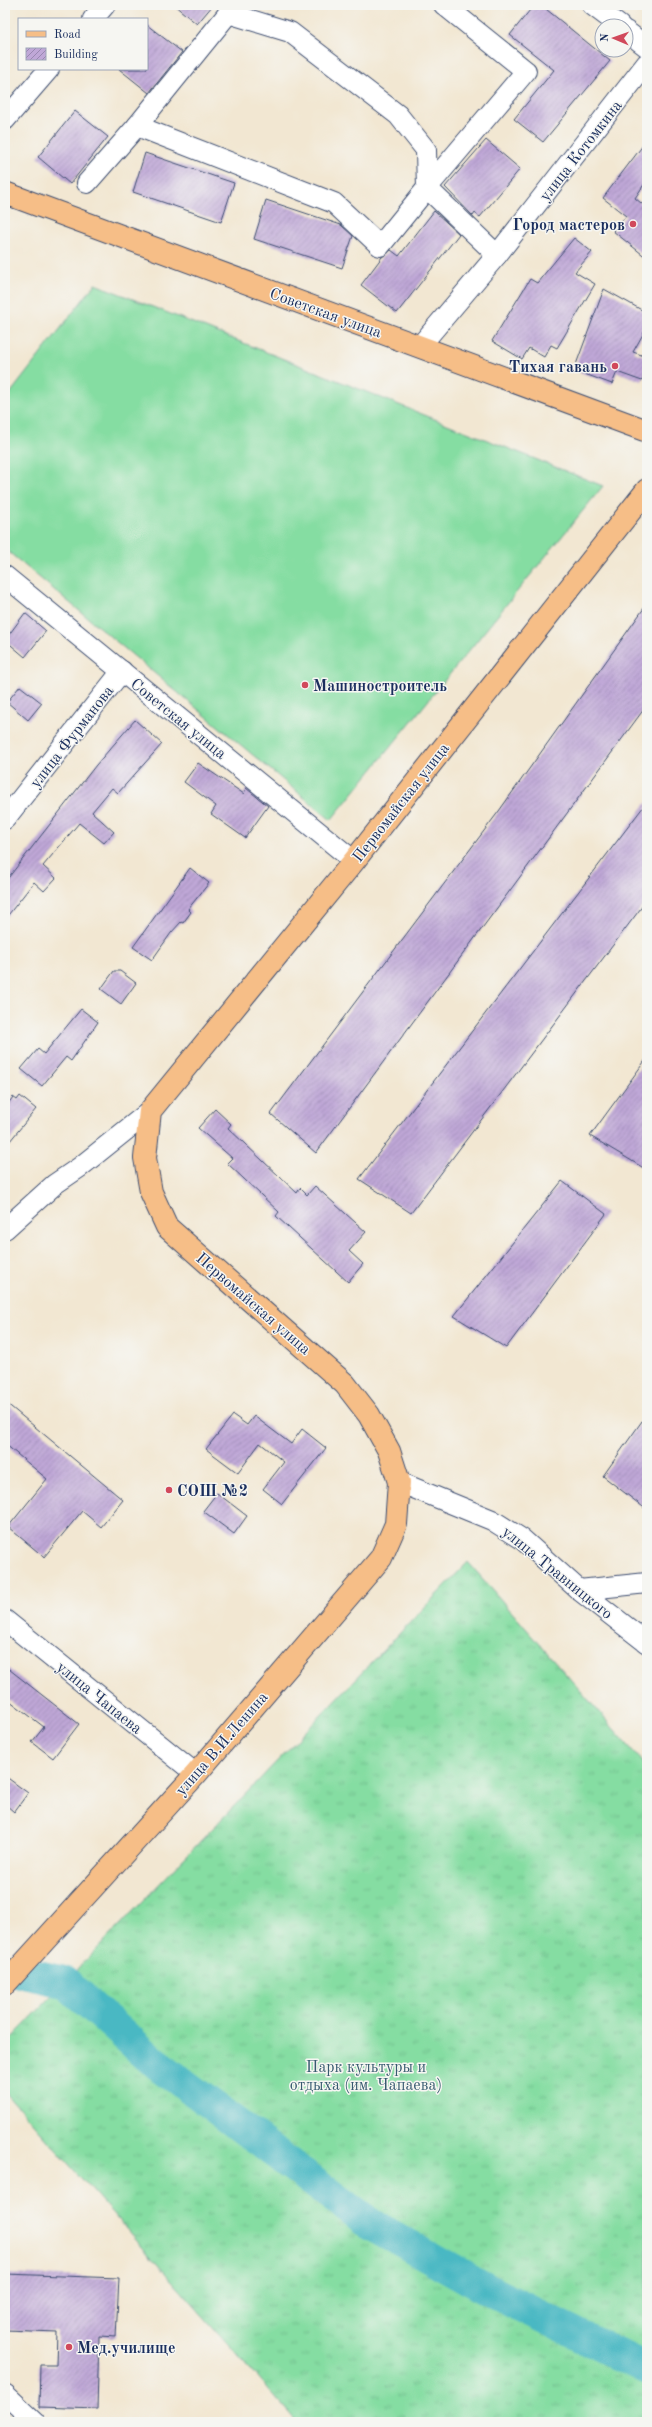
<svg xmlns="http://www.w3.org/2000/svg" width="652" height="2427" font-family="'Old Standard TT',serif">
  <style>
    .grass { fill: url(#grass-tufts); stroke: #508680 }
    .garden { fill: #85dda2; stroke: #508680 }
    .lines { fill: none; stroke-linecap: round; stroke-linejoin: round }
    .river { stroke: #4ab8c3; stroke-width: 32 }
    .building { fill: url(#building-hatch) }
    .minor-casing { stroke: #3b4b6f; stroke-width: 22 }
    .major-casing { stroke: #3b4b6f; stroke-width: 24 }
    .minor { stroke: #fff; stroke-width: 20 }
    .major { stroke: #f6be87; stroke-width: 22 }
    .poi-dot { fill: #d1495b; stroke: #f6f6f2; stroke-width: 1.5 }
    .labels { text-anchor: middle; stroke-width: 3; stroke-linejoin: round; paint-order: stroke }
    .street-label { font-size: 16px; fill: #1b2f5e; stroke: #f6f6f2 }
    .poi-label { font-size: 16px; font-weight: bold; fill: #1b2f5e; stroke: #f6f6f2; text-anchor: start }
    .park-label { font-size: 16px; fill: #365a6f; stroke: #f6f6f2 }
  </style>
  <defs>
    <pattern id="grass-tufts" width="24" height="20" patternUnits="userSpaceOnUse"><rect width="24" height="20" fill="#85dda2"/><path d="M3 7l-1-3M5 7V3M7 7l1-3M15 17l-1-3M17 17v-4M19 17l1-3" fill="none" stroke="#72be8e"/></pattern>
    <pattern id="building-hatch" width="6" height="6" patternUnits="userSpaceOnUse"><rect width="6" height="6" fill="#bfa7d7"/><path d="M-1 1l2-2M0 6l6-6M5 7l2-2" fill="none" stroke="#9a88b2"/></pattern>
  </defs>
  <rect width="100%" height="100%" fill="#f6f6f2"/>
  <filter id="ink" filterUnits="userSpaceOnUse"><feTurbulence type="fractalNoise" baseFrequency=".025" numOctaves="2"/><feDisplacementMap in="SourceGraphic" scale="8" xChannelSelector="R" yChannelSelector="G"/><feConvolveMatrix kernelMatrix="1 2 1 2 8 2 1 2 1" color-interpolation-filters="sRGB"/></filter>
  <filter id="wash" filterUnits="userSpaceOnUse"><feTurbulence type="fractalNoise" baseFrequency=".012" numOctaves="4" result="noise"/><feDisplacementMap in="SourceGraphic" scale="16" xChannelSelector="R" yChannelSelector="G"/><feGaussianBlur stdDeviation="0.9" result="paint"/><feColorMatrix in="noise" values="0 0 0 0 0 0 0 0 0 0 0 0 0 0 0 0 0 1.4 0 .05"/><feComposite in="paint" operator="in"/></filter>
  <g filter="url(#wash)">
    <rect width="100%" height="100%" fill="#f2e7d2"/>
    <polygon class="grass" points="468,1562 647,1767 647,2422 297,2422 5,2092 5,2045"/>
    <polygon class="garden" points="95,284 603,486 331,820 5,549 5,400"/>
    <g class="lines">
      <polyline class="river" points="5,1969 65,1982 152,2060 364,2220 494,2293 647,2369"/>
    </g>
    <g id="blocks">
      <g class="building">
        <polygon points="174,5 213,5 197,24"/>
        <polygon points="534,5 541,5 610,61 543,142 514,119 554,70 510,35"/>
        <polygon points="147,25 182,52 149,93 119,69 147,69"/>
        <polygon points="75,111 108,137 70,184 38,157"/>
        <polygon points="486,140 520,169 480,217 475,213 473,216 445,187"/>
        <polygon points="647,140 647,180 635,198 647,208 647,258 613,231 626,216 603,198"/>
        <polygon points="145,153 234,183 221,222 133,192"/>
        <polygon points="266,200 341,225 353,236 342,268 254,239"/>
        <polygon points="434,211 459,234 397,313 361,285 382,257 391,250 399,256"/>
        <polygon points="574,238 592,252 575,272 595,284 557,348 551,345 544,357 529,348 522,359 492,341 530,279 537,283"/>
        <polygon points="604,289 647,313 647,327 633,352 647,357 647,368 642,381 617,372 612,384 574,370"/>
        <polygon points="647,604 647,705 316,1153 271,1114 499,811"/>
        <polygon points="25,613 46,631 25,657 5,640"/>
        <polygon points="20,686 42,703 28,720 7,702"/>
        <polygon points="135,720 162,744 118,793 112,788 92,812 114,832 104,843 79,823 43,866 56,878 44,891 34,882 5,919 5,882 96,765"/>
        <polygon points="198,763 244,794 246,788 268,806 245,838 211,814 216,806 184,782"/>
        <polygon points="647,802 647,900 411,1213 359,1179"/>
        <polygon points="190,868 209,883 188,909 191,912 183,923 181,922 171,933 152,960 133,947"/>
        <polygon points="114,971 120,971 136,983 121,1004 101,989"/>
        <polygon points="81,1009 98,1022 71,1061 66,1057 42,1086 21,1069 38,1049 44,1054"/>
        <polygon points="647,1058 647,1170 590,1136"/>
        <polygon points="20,1096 36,1109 5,1147 5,1108 13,1097 17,1100"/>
        <polygon points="215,1109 231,1124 228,1128 297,1193 300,1188 307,1195 315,1186 366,1232 349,1251 363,1264 348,1282 276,1216 279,1212 227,1163 232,1158 198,1128"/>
        <polygon points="562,1181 606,1214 506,1348 454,1316"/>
        <polygon points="5,1402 123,1500 101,1527 82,1511 44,1557 8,1527 47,1479 5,1444"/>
        <polygon points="647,1414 647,1510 603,1476"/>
        <polygon points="233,1415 247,1425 254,1416 291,1444 302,1429 326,1448 282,1504 263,1489 284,1462 260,1443 238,1473 206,1449"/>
        <polygon points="217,1493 247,1516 234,1534 203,1511"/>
        <polygon points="5,1666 79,1724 53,1758 32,1742 44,1727 5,1697"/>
        <polygon points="5,1776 28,1793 14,1812 5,1804"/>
        <polygon points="5,2274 119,2278 116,2337 99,2336 97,2409 39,2407 40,2365 56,2365 57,2332 5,2330"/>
      </g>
    </g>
  </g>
  <g filter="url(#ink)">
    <use href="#blocks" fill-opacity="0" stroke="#3b4b6f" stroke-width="1"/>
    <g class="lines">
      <defs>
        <g id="minor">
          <polyline points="235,5 137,126 334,203 380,246 427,188 497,255"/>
          <polyline points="592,5 620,26"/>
          <polyline points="228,13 290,32 398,115 426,150 427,188"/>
          <polyline points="93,19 105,5"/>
          <polyline points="626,31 647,47"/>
          <polyline points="5,120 49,69"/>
          <polyline points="87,183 137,126"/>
          <polyline points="427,188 526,71 444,5"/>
          <polyline points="420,346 497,255 647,63"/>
          <polyline points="5,576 354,861"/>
          <polyline points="5,819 122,671"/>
          <polyline points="5,1229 55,1184 80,1167 150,1111"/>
          <polyline points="399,1482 492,1520 522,1539 579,1590 647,1643"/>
          <polyline points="579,1590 647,1583"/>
          <polyline points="5,1620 196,1774"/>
          <polyline points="5,2394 35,2422"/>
        </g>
        <g id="major">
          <polyline points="5,193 647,431"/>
          <polyline points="5,1984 196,1774 381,1558 396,1524 399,1482 389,1451 369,1415 345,1384 167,1227 151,1192 145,1158 150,1111 354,861 647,490"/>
        </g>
      </defs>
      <use href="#minor" class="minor-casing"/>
      <use href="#major" class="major-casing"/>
      <use href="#minor" class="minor"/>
      <use href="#major" class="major"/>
    </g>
  </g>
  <g class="poi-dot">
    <circle cx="633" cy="224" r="4"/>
    <circle cx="615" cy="366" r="4"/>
    <circle cx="305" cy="685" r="4"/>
    <circle cx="169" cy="1490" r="4"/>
    <circle cx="69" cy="2347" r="4"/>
  </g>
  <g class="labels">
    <g class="street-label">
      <text transform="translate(580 150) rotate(-52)" y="6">улица Котомкина</text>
      <text transform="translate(326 312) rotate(20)" y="6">Советская улица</text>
      <text transform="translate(179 718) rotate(39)" y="6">Советская улица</text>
      <text transform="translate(71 736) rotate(-52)" y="6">улица Фурманова</text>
      <text transform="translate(400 802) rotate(-52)" y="6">Первомайская улица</text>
      <text transform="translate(254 1303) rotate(41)" y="6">Первомайская улица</text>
      <text transform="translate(558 1572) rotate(39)" y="6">улица Травницкого</text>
      <text transform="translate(100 1697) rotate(39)" y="6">улица Чапаева</text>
      <text transform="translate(221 1743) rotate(-49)" y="6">улица В.И.Ленина</text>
    </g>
    <g class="poi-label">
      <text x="625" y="230" text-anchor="end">Город мастеров</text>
      <text x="607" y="372" text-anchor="end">Тихая гавань</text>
      <text x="313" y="691">Машиностроитель</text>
      <text x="177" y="1496">СОШ №2</text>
      <text x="77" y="2353">Мед.училище</text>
    </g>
    <g class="park-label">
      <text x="366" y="2072">Парк культуры и<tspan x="366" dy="18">отдыха (им. Чапаева)</tspan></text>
    </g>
  </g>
  <rect width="652" height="2427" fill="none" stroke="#f6f6f2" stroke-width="20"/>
  <rect x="18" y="18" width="130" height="52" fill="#f6f6f2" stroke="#9ea6b7"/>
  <rect x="26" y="31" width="20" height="6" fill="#f6be87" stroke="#9ea6b7"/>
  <text x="54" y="38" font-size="12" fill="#1b2f5e">Road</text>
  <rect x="26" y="48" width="20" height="12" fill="url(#building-hatch)" stroke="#9ea6b7"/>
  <text x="54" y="58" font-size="12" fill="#1b2f5e">Building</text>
  <g transform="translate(614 38) rotate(272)"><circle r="19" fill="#f6f6f2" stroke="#9ea6b7"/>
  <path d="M0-3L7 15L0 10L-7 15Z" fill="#d1495b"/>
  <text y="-6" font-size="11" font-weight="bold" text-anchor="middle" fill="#1b2f5e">N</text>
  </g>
</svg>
